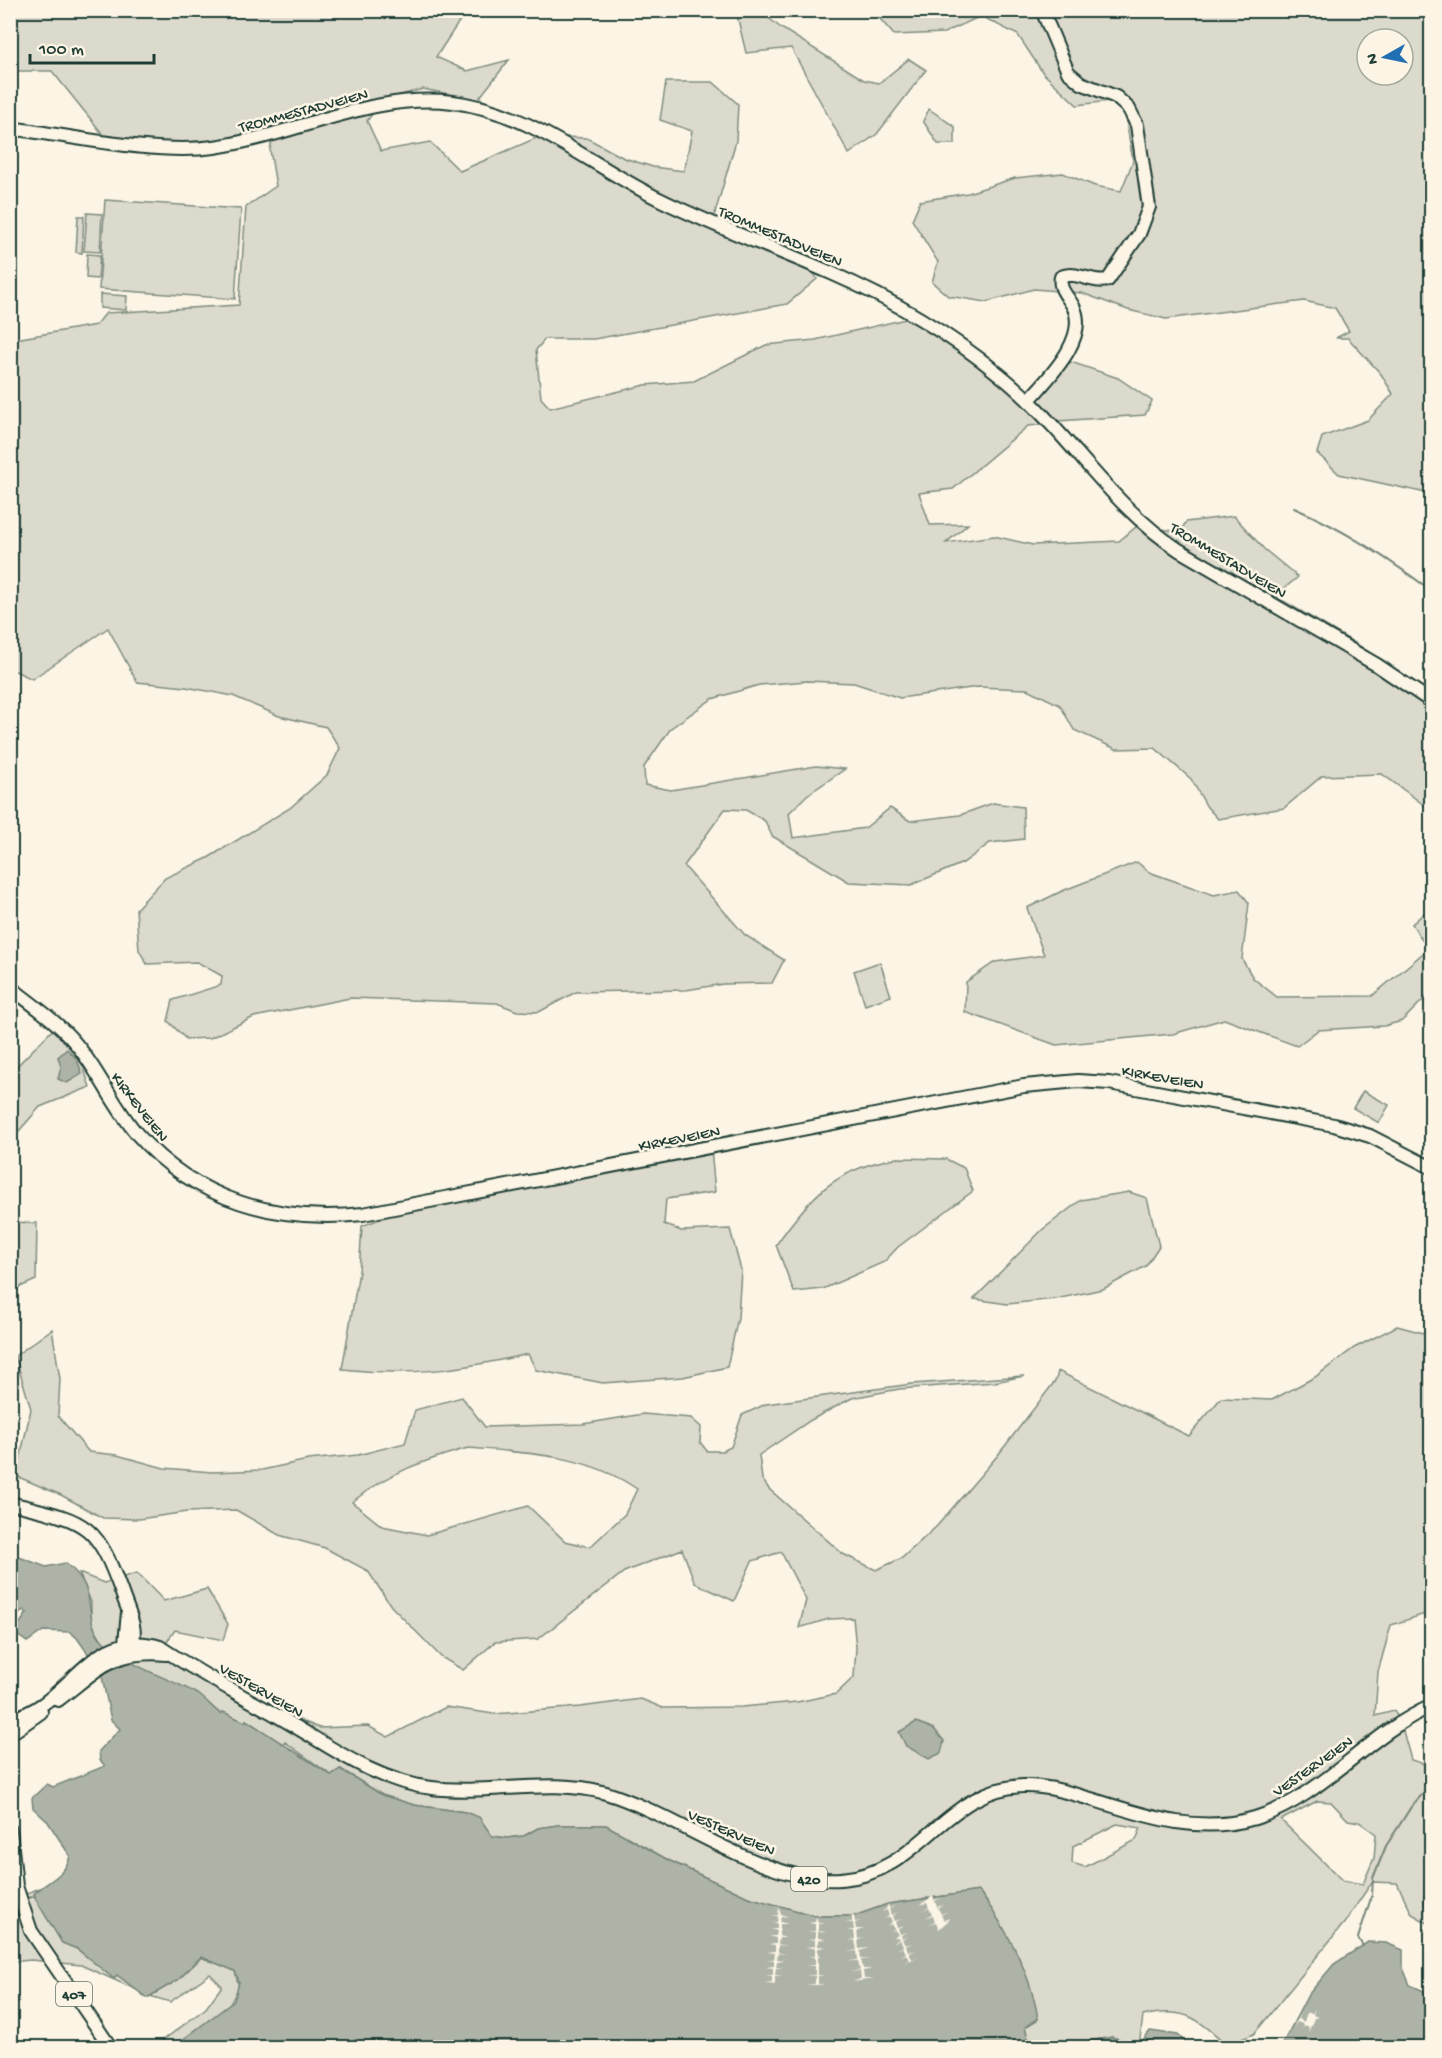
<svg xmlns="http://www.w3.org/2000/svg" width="1442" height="2058" font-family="'Gochi Hand',sans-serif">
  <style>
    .green { fill: #dcdacc; stroke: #7e8c80; stroke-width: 1.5; fill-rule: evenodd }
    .water { fill: #aeb3a7; stroke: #758479; stroke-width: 1.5 }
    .pier { fill: #fcf5e5 }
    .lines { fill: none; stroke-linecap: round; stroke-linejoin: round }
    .stream { stroke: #758479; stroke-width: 2 }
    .secondary-casing { stroke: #1f3d34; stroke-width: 16 }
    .primary-casing { stroke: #1f3d34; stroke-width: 16 }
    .secondary { stroke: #fcf5e5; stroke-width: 12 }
    .primary { stroke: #fcf5e5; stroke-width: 12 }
    .labels { text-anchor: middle; stroke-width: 5; stroke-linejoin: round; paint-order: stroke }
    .shield { fill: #fcf5e5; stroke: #617469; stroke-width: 1.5 }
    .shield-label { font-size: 15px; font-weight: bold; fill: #1f3d34 }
    .street-label { font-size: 16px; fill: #1f3d34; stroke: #fcf5e5 }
  </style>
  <rect width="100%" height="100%" fill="#fcf5e5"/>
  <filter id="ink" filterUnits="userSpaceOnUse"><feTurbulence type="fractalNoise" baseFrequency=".0167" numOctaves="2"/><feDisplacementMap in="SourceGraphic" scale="12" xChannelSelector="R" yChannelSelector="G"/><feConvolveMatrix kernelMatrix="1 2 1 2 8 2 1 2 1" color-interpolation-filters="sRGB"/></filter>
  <g filter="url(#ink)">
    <g class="green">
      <path d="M11,11H485L460,20L436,57L467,71L509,60L480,97L495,117L468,98L423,89L389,98L378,106L367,121L381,151L430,142L460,171L541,136L587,138L624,158L653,167L684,171L692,131L660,120L666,82H713L738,104L736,141L711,227L810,265L817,279L787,304L594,339H545L536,350L541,398L550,408L645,385L694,381L766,345L815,340L910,318L1024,393H1038L1071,362L1118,378L1152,401L1145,415L1058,421L1057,429L1048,424L1028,426L953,489L919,493L930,525L968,524L946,543L994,536L1033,545L1119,541L1143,521L1161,529L1180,532L1186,522L1234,516L1264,549L1298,577L1275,596L1358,645L1431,695V810L1382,774L1322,776L1284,808L1218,819L1207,807L1191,779L1155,748L1116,749L1074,730L1060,705L1027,689L978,687L900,698L854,683L807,681L759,685L712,699L671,728L644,767L645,785L671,790L816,766L845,769L807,795L789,813L793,838L865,828L890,808L910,821L960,815L993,803L1023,807L1024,839L990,843L963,863L911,885L849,882L772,836L765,821L746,810L725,809L684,866L745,935L784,960L772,983L723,984L686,990L576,992L539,1012L517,1011L497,1003L350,998L254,1017L210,1038L186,1039L168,1021L173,1000L221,985L222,976L197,962L147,964L139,950L136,909L165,878L208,858L290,808L327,775L340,748L326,727L279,716L233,696L186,687L137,682L108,628L32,679L11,669L10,340L96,325L106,313L239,305L246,207L276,186L270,150L272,139C248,130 228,139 204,142C171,146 137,141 105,137L52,71H11Z"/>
      <polygon points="736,11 760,11 781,28 864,80 879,83 909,59 926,70 877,134 849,154 791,48 746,53"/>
      <path d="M873,11H1431V494L1339,474L1317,453L1322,437L1368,420L1393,394L1381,374L1348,338H1336L1349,331L1335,308L1304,301L1166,319L1128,310L1082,293L1034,289L986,302L948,296L932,282L938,262L912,220L920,201L968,193L1015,178L1063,173L1095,186L1121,191L1133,161L1125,114L1109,101L1077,105L1043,73L1018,35L981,16L944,33L894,35ZM1367,39H1403V75H1367Z"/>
      <polygon points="929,109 955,127 955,144 938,144 923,121"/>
      <polygon points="105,200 241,209 235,299 99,289"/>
      <polygon points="87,213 102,214 100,252 84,251"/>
      <polygon points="78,216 84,216 82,253 76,252"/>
      <polygon points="87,254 100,255 98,279 86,278"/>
      <polygon points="100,294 127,296 126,310 100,308"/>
      <polygon points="1137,862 1149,872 1214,895 1239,890 1249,903 1242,959 1253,978 1277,997 1372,996 1428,949 1412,924 1431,907 1431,992 1402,1021 1384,1026 1318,1030 1297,1046 1224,1019 1173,1034 1056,1045 965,1012 966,982 995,962 1044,955 1027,908 1062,891"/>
      <polygon points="880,962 891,996 865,1005 854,971"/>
      <polygon points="54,1028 81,1060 90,1087 40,1107 11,1140 11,1083 17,1066"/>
      <polygon points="1363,1091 1389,1105 1379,1123 1353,1108"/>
      <path d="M711,1149L715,1192L666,1199L664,1224L681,1231L730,1229L741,1270L738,1318L727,1367L683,1377L603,1383L536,1370L528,1354C463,1369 410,1377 342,1369L359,1272L362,1226L407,1208Z"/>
      <path d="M897,1158L946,1159L964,1168L973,1191L898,1247L884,1262L823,1289L794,1292L776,1245C810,1196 836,1168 897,1158Z"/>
      <polygon points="1129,1192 1147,1198 1159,1246 1146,1266 1103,1289 1056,1299 1007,1304 974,1299 1042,1230 1081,1200"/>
      <polygon points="11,1222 37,1223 36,1280 11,1291"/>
      <path d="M1397,1326L1431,1335V1612L1391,1625L1378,1672L1375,1716L1394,1711L1400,1720L1411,1760L1431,1766V1858L1427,1864L1424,1900L1431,1925L1412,1914L1397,1883L1372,1882L1345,1922L1254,2034L1227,2045C1197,2018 1184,2006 1143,2016L1139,2046L1112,2037L1055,2047L1029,2042L1025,2027L1038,2019C1023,1972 1007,1930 979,1891L888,1904L854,1916H816L748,1897L668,1860L606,1825H558L538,1828L524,1836L507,1838L492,1836L479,1818L465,1812L414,1805L382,1795L341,1769L331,1775L285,1742L283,1745L246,1720L245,1723L223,1712L221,1715L197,1694L132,1664L103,1642L91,1622V1602L79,1573L104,1583L137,1573L164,1601L207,1589L228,1624L223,1640L175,1630L164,1646L274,1709L319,1728L368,1726L388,1737L446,1707L494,1714L580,1707L641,1699L663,1708L742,1707L797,1702L836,1694L854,1677L856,1648L853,1618L829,1619L799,1628L806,1600L781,1552L752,1561L734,1601L695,1583L682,1549L624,1572L538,1639L495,1642L463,1670L441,1657L391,1606L368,1571L325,1548L279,1535L236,1510L187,1512L139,1519L103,1518L61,1495L16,1476L31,1409L15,1356L52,1329L60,1379L58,1416L89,1452L117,1455L164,1468L212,1472L262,1470L308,1460L358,1455L405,1443L415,1410L462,1397L485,1427L583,1424L643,1414L691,1418L701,1427L700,1442L707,1451H722L731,1447L742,1415L766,1404L912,1384L1024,1376L995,1382L899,1389L852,1398L811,1420L759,1455L762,1479L769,1489L843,1554L876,1570L902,1558L937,1526L998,1455L1056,1380L1058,1371L1189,1436L1221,1398L1272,1400L1315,1377L1354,1348ZM468,1448C529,1453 586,1454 637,1489L625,1514L590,1547L565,1541L528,1506L427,1535L382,1526L352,1502C390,1472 422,1461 468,1448ZM1317,1801L1331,1802L1348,1820L1359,1822L1376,1834L1374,1858L1363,1884L1343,1881L1281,1820ZM1117,1824L1141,1828L1136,1840L1085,1867L1072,1863L1073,1846Z"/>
      <polygon points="40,1888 34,1894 62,1943 77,1949 114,1978 117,1974 137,1990 81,1965 31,1960 11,1962 10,1900"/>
      <polygon points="202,1957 235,1971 239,1987 229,2006 173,2047 154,2047 206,2008 222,1986 210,1974 170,2002 150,1996 178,1980"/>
    </g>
    <g class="water">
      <polygon points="67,1049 77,1059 82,1074 67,1083 58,1079 61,1067 58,1057"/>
      <path d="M11,1554L46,1567L65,1563C103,1590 79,1618 104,1642C131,1669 166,1676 198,1694C208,1701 212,1708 221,1714L223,1712L245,1722L246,1720L331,1775L340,1769L382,1795L414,1805L465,1812L479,1817L492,1836L507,1838L524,1836L538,1828L558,1825H606L668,1860L748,1897L816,1916H854L888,1904L979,1891C1006,1928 1031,1973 1038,2019L1025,2027L1029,2042L1045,2047H173L234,2001L239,1982L235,1971L201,1957L178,1980L147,1998L117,1975L114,1979L77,1949L62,1943L36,1900L34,1894C48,1880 65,1877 70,1856L48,1822L33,1808L32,1798L47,1784L53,1787L105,1766L100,1760L99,1751L120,1729L111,1720L101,1672L77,1638L70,1632L43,1631L27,1642L16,1634V1629L27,1613L23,1610L11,1623Z"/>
      <polygon points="916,1722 934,1729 944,1741 941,1753 929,1759 906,1746 899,1732"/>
      <polygon points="1368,1942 1386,1943 1403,1950 1403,1968 1410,1985 1431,1994 1431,2047 1275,2048 1282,2045 1308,1995 1334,1964"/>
      <polygon points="1150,2031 1178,2035 1190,2047 1055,2047 1112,2037 1139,2045"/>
    </g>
    <g class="pier">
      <polygon points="933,1896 934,1900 941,1898 935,1901 937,1907 945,1904 938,1908 941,1914 948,1911 941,1915 944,1920 951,1918 939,1929 936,1922 928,1924 935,1921 933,1915 925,1918 932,1914 929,1908 922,1911 929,1907 927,1903 920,1905"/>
      <polygon points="888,1904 889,1908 896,1906 889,1909 891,1915 898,1912 892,1916 894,1921 902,1919 895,1922 897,1928 905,1926 898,1929 900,1934 908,1932 901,1935 902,1938 909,1936 902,1939 905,1945 912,1943 906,1946 908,1952 916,1950 909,1953 912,1959 919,1956 903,1964 910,1960 906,1954 900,1957 906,1953 903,1947 896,1950 903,1946 900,1940 893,1943 899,1939 898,1937 893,1938 898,1935 895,1930 890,1932 895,1929 892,1924 887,1926 892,1922 890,1917 884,1918 889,1916 887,1910 881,1912 886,1909"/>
      <polygon points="779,1907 781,1915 788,1916 781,1917 780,1922 788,1924 780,1924 780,1930 787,1931 779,1931 779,1936 786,1938 779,1938 778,1944 786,1946 778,1945 778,1952 785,1954 778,1953 777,1959 784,1960 777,1961 776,1967 783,1968 776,1968 775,1975 783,1976 775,1976 775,1983 782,1984 764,1983 772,1982 772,1976 765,1975 773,1975 773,1968 766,1967 774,1966 774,1960 767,1959 774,1959 775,1953 767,1952 775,1951 775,1945 768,1944 776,1944 776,1938 769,1936 776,1936 777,1931 771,1929 777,1929 777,1923 772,1923 777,1922 778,1916 772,1915 778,1915"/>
      <polygon points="816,1916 818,1922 826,1923 818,1924 818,1931 826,1931 818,1932 818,1938 826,1939 818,1940 818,1946 826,1947 818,1948 818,1956 826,1957 818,1957 818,1965 826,1966 818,1966 818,1975 825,1976 818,1976 818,1984 825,1985 805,1985 815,1984 815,1976 805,1975 815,1975 815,1966 805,1965 815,1965 815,1957 808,1957 815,1956 815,1948 805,1947 815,1946 815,1940 808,1940 815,1939 815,1932 808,1932 815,1931 815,1924 808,1923 815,1922"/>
      <polygon points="852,1916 854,1916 855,1922 861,1921 855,1923 856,1929 864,1929 857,1931 858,1939 865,1938 858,1940 859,1949 869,1948 860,1951 861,1959 871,1959 861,1960 863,1969 872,1969 863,1971 864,1979 874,1979 852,1982 861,1979 860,1971 850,1972 860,1970 858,1961 848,1961 858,1960 857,1951 847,1952 857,1950 855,1940 848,1941 855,1939 854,1931 846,1931 854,1930 853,1923 845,1923 852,1922"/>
      <polygon points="1315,2009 1313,2015 1318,2017 1314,2018 1308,2033 1309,2027 1304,2025 1301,2029 1303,2024 1297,2022 1294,2027 1300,2012 1298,2019 1304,2022 1307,2012 1312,2014"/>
    </g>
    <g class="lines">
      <g class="stream">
        <path d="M1294,508C1344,529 1388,559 1432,591"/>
        <polyline points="29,1898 35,1896"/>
        <polyline points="10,1921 15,1911"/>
        <polyline points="1363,1946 1358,1938 1372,1895 1373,1878 1386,1846 1411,1807 1432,1783"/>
      </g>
      <defs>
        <g id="secondary">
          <path d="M10,128C71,136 155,155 214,147C294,136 371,92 453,102C530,111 593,167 661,200C716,227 774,248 831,273C891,299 950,334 1000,375C1066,428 1108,504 1179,550L1377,665L1432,702"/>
          <path d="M1029,400C1048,378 1090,338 1073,306C1068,297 1058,288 1061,277C1076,270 1092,284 1108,280L1139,234L1149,207L1137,125L1129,109L1116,97L1081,83L1068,72L1042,10"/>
          <path d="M10,987C33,1005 58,1022 76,1044C99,1071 113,1106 137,1134C196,1201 278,1223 363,1214L1024,1086L1078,1081L1109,1083L1334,1125L1370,1136L1432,1168"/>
          <path d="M10,1503C89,1522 96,1521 124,1599C131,1618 138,1630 131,1651"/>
          <polyline points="128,1612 125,1643 130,1653"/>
        </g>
        <g id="primary">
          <path d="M58,1700C99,1669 112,1649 167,1654"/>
          <path d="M10,1719C70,1707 88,1626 160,1647C198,1673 240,1694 281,1718C328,1745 376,1782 432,1788C489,1795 551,1777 606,1793C679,1815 764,1885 841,1879C922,1873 943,1789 1023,1786C1046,1785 1069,1793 1091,1799C1145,1816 1198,1835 1255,1818C1322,1798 1367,1734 1432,1706"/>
          <polyline points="10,1734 41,1712"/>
          <polyline points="10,1830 16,1886 31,1931 111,2048"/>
        </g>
      </defs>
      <use href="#secondary" class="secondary-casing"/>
      <use href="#primary" class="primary-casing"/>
      <use href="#secondary" class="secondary"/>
      <use href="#primary" class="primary"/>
    </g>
  </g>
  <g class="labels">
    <g class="shield">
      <rect x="791" y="1867" width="36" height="24" rx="4.5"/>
      <rect x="56" y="1982" width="36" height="24" rx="4.5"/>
    </g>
    <g class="shield-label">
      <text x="809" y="1884">420</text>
      <text x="74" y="1999">407</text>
    </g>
    <g class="street-label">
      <text transform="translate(303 109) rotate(-15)" y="6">TROMMESTADVEIEN</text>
      <text transform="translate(781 235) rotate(23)" y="6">TROMMESTADVEIEN</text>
      <text transform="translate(1229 559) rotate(31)" y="6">TROMMESTADVEIEN</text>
      <text transform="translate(1163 1076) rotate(10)" y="6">KIRKEVEIEN</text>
      <text transform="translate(141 1106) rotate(52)" y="6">KIRKEVEIEN</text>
      <text transform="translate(679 1137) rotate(-11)" y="6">KIRKEVEIEN</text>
      <text transform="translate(262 1689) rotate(30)" y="6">VESTERVEIEN</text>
      <text transform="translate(1312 1765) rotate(-35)" y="6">VESTERVEIEN</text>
      <text transform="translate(732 1831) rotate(24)" y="6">VESTERVEIEN</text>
    </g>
  </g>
  <rect width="1442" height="2058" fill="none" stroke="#fcf5e5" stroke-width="36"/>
  <rect x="18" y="18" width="1406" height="2022" fill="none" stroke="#1f3d34" stroke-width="2" filter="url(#ink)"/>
  <g transform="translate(1385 57) rotate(261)"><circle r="28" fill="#fcf5e5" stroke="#a4ab9e" stroke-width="1.5"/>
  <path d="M0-4.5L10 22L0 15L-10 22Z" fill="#1f6fb2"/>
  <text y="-9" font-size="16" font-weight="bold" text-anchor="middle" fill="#1f3d34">N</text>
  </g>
  <path d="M30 54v9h124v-9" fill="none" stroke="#1f3d34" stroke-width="3"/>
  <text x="39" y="54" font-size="18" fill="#1f3d34" stroke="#fcf5e5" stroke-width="4.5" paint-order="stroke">100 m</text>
</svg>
